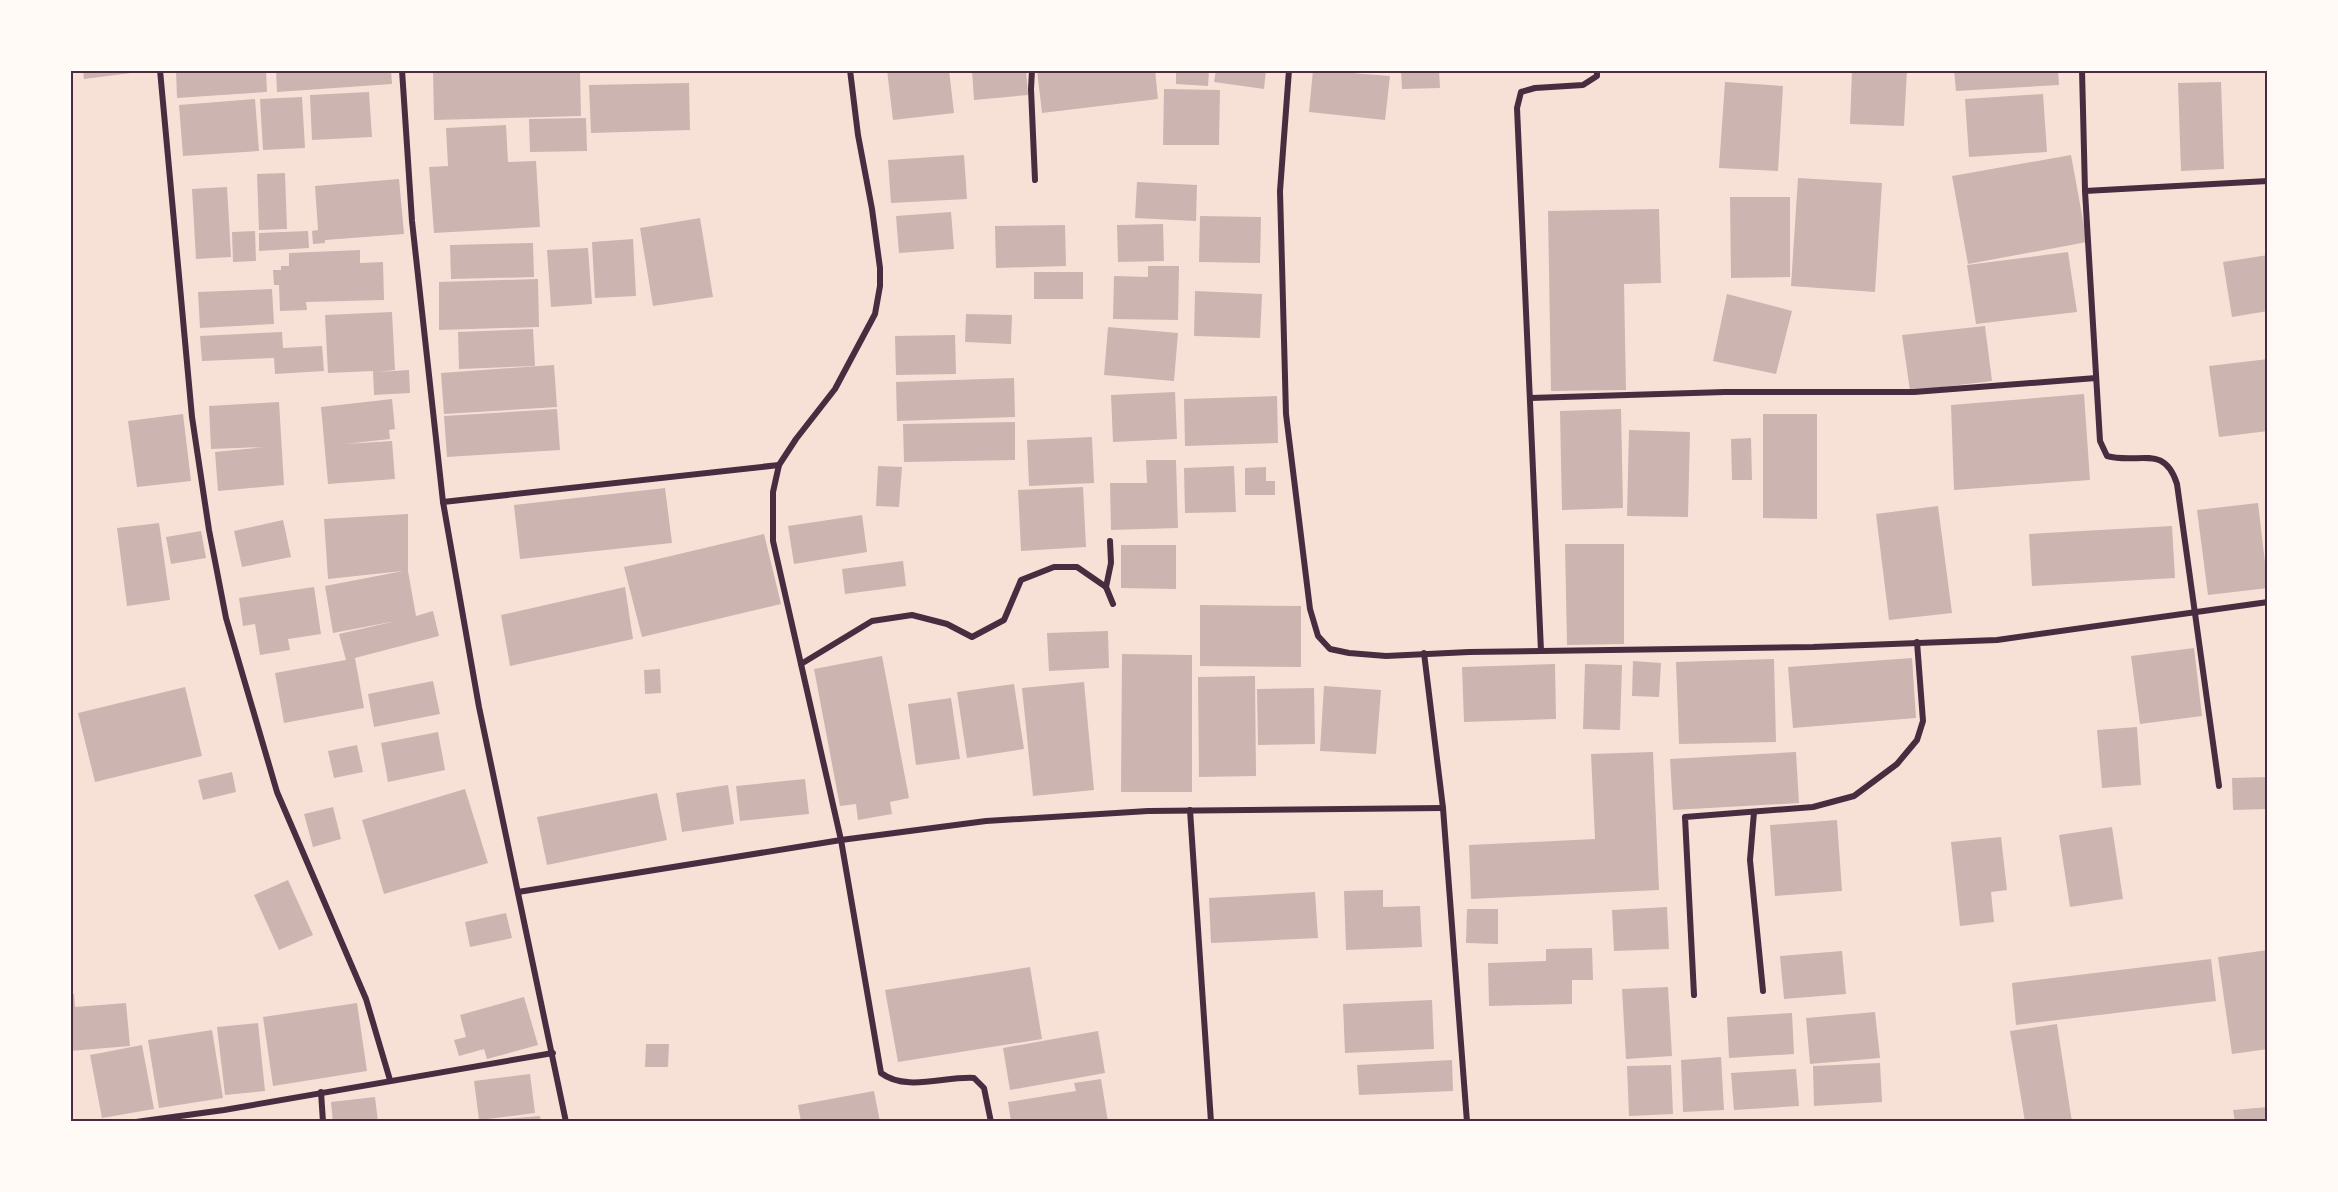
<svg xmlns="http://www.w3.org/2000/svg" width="2338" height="1192" font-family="'Libre Baskerville',serif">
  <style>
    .building { fill: #ccb4b1 }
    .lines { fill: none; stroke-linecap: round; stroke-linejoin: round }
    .minor { stroke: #4a2c40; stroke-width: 6 }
    .neatline { fill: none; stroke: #4a2c40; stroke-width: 2 }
  </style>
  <rect width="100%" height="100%" fill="#f7e1d7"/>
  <g class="building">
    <polygon points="83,70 139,70 139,72 84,79"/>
    <polygon points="176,70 266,70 267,92 177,98"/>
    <polygon points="276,70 391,70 392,84 277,92"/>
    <polygon points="433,70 580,70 581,116 434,120"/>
    <polygon points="887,70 949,70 954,113 893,120"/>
    <polygon points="972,70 1026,70 1028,95 974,100"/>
    <polygon points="1037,70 1155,70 1158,99 1042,113"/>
    <polygon points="1176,70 1209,70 1208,86 1176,84"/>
    <polygon points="1216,70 1266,70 1264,89 1214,82"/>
    <polygon points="1313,70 1390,76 1385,120 1309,112"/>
    <polygon points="1401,70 1439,70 1440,88 1402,89"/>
    <polygon points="1852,70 1907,70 1904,126 1850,124"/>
    <polygon points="1954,70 2058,70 2059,85 1956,91"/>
    <polygon points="1725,82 1783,86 1778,171 1719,168"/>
    <polygon points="2221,82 2224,169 2181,171 2178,83"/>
    <polygon points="689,83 690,130 591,133 589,85"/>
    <polygon points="1164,89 1220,90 1219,145 1163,145"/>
    <polygon points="369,92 372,137 312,140 310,95"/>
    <polygon points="2043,94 2047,152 1969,157 1965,99"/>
    <polygon points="302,97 305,148 263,150 260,99"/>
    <polygon points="255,99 259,151 183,156 179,105"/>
    <polygon points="586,118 587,151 530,152 529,119"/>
    <polygon points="506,125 508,162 536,161 540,227 434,233 429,167 448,166 446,128"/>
    <polygon points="964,155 967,199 891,203 888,160"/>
    <polygon points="2071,155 2087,242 1968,264 1952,176"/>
    <polygon points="285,173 287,229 259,230 257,174"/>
    <polygon points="1798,178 1882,183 1875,292 1791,286"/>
    <polygon points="399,179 404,234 325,240 325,243 313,244 312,231 318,230 315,186"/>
    <polygon points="1137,182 1197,185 1196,221 1135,218"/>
    <polygon points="227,187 231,257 196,259 192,189"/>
    <polygon points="1730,197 1790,197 1790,277 1731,278"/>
    <polygon points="1659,209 1661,283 1624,284 1626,390 1551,391 1548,211"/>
    <polygon points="951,212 954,249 899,253 896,216"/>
    <polygon points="1200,216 1261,217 1260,263 1199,262"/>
    <polygon points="700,218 713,297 653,306 640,228"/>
    <polygon points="1163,224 1164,261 1118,262 1117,225"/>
    <polygon points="1065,225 1066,266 996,268 995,226"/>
    <polygon points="255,231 256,261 233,262 232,232"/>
    <polygon points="308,231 309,248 259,251 259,233"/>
    <polygon points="633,239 636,296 595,298 592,242"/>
    <polygon points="533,243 534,277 451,279 450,245"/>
    <polygon points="588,248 592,304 551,307 547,250"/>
    <polygon points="360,250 360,263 383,262 384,300 306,302 307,310 280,311 279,285 274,285 273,270 281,270 281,266 289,266 289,253"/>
    <polygon points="2068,252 2077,312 1976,324 1967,265"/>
    <polygon points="2268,255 2268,311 2232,317 2223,262"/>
    <polygon points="1148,266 1179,266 1178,320 1113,319 1114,276 1148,277"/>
    <rect x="1034" y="272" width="49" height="27"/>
    <polygon points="538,279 539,327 439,330 439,282"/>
    <polygon points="272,289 274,324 200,328 198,292"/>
    <polygon points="1195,291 1262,294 1260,338 1194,336"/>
    <polygon points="1727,294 1792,311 1776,374 1713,361"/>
    <polygon points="392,312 395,370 378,372 409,370 410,393 374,395 373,371 328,373 325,315"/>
    <polygon points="966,314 1012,315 1011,344 965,342"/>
    <polygon points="1985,326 1992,381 1910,391 1902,335"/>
    <polygon points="1108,327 1178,333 1174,381 1104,375"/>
    <polygon points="533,329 535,366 459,369 458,332"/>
    <polygon points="282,332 283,348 322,346 324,371 275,374 274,358 202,361 200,336"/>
    <polygon points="955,335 956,374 896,375 895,336"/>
    <polygon points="2268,359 2268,431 2219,437 2209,366"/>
    <polygon points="554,365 557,407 444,414 441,373"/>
    <polygon points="1014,378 1015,417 897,421 896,382"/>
    <polygon points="1175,392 1177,439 1113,442 1111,395"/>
    <polygon points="2084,394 2090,480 1954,490 1951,405"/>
    <polygon points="1277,396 1278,443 1185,446 1184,399"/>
    <polygon points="392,399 395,429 389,430 390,439 345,444 392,441 395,479 328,484 321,407"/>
    <polygon points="279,402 284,485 218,491 215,452 265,447 211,449 209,406"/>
    <polygon points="557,409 560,450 447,457 444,416"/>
    <polygon points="1621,409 1623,508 1562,510 1560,411"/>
    <polygon points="183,414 191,481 137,487 128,421"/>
    <polygon points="1763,414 1817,414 1817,519 1763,518"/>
    <polygon points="1015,422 1015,460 904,462 903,424"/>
    <polygon points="1629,430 1690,432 1688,517 1627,516"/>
    <polygon points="1092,437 1094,483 1029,486 1027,440"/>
    <polygon points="1751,438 1752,480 1732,480 1731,439"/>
    <polygon points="1146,460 1176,460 1178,528 1111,530 1110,483 1147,483"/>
    <polygon points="878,466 902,467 899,507 876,506"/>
    <polygon points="1234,466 1236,512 1185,513 1184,468"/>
    <polygon points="1266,467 1266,481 1275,481 1275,495 1245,495 1245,468"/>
    <polygon points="1083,487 1086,547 1021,551 1018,490"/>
    <polygon points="665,488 672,543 520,559 514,505"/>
    <polygon points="2258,503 2268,588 2208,595 2197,510"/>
    <polygon points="1938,506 1952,613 1889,620 1876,514"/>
    <polygon points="408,514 408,571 416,616 433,611 439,636 355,658 364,708 284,723 275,673 346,660 339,634 396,621 333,633 325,586 403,571 328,579 324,519"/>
    <polygon points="862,515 867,552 794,564 788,526"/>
    <polygon points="283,520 291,557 242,567 234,531"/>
    <polygon points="159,523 170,600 127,606 117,528"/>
    <polygon points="2172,526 2175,578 2032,586 2029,534"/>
    <polygon points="201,531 206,558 171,564 166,537"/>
    <polygon points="764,534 781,604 642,637 624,567"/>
    <polygon points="1565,544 1624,544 1624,644 1567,645"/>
    <polygon points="1121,545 1176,545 1176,589 1121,588"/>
    <polygon points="903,561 906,586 845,594 842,569"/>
    <polygon points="314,587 321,634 288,639 290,650 260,655 255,624 243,626 239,598"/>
    <polygon points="625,587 633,639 510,666 501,615"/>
    <polygon points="1200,605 1301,606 1301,667 1200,666"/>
    <polygon points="1108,631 1109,668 1049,671 1047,633"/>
    <polygon points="2194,648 2202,716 2140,724 2131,656"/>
    <polygon points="1122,654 1192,655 1192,792 1121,792"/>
    <polygon points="882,656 909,798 890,802 892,814 858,820 856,804 840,806 814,669"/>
    <polygon points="1912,658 1916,718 1793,728 1788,667"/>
    <polygon points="1774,659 1776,742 1679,744 1676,662"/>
    <polygon points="1633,661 1661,663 1659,697 1632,696"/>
    <polygon points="1555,664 1556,719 1464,722 1462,667"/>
    <polygon points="1585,664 1622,665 1620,730 1583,729"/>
    <polygon points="660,669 661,693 645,694 644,670"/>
    <polygon points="1255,676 1256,776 1199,777 1198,677"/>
    <polygon points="433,681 440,714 374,727 368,694"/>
    <polygon points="1084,682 1094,790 1033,796 1022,688"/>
    <polygon points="1014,684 1024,749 967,758 957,692"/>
    <polygon points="1324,686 1381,690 1376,754 1320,751"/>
    <polygon points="185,687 202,756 95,782 78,713"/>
    <polygon points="1314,688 1315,744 1258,745 1257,689"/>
    <polygon points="951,698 960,759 916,765 908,704"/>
    <polygon points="2137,727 2141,785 2102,788 2097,730"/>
    <polygon points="438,732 445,770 388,782 381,743"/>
    <polygon points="357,745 363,772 334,778 328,751"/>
    <polygon points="1653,752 1659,890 1471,899 1469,845 1595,839 1591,754"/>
    <polygon points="1796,752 1799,803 1673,810 1670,759"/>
    <polygon points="232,772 236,792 203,800 198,780"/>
    <polygon points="2268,777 2268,809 2233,810 2232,778"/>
    <polygon points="805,779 809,814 740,821 736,786"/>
    <polygon points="728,785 734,824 682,832 676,793"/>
    <polygon points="465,789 488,863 384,894 362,820"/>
    <polygon points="657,793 667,840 547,865 537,817"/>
    <polygon points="333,807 341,839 313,847 304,814"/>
    <polygon points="1837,820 1842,891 1775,896 1770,825"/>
    <polygon points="2112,827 2123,899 2070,907 2059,835"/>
    <polygon points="2001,837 2007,890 1991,892 1994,922 1960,926 1951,842"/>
    <polygon points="288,880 313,935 279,950 254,895"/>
    <polygon points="1383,890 1383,907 1420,906 1422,947 1346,950 1344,891"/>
    <polygon points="1315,892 1318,938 1211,943 1209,898"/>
    <polygon points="1667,907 1669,949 1614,951 1612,910"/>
    <polygon points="1467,909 1498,909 1498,944 1466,943"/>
    <polygon points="506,913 512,938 470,947 465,922"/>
    <polygon points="1592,948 1593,980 1572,980 1572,1004 1489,1006 1488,963 1546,961 1546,949"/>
    <polygon points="2268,950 2268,1049 2232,1054 2218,957"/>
    <polygon points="1842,951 1846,994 1784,999 1780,956"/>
    <polygon points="2211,959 2216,1001 2016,1025 2012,983"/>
    <polygon points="1030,967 1042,1039 898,1062 885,990"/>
    <polygon points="1668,987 1672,1056 1626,1059 1622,989"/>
    <polygon points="70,994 74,994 75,1007 126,1003 130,1046 70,1051"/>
    <polygon points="524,997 538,1045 487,1059 484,1049 459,1056 454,1040 466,1037 460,1015"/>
    <polygon points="1432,1000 1434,1049 1345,1053 1343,1004"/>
    <polygon points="357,1003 367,1071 273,1086 263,1017"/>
    <polygon points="1875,1012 1880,1058 1810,1064 1806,1018"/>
    <polygon points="1792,1013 1794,1054 1729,1058 1727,1017"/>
    <polygon points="258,1023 265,1091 225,1095 217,1027"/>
    <polygon points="2057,1024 2072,1122 2025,1122 2010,1031"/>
    <polygon points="212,1030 223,1098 159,1108 148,1040"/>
    <polygon points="1098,1031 1105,1073 1010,1090 1003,1048"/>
    <polygon points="646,1044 669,1044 668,1067 645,1067"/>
    <polygon points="142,1045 154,1109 102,1118 90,1055"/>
    <polygon points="1721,1057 1724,1110 1683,1112 1681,1060"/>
    <polygon points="1452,1060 1453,1091 1359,1095 1357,1065"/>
    <polygon points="1880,1063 1882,1102 1814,1106 1813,1066"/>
    <polygon points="1671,1065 1673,1114 1629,1116 1627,1066"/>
    <polygon points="1796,1069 1799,1106 1734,1110 1731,1073"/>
    <polygon points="530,1074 535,1113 479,1120 474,1081"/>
    <polygon points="1101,1079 1108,1122 1011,1122 1008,1102 1076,1091 1074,1083"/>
    <polygon points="874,1091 880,1122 801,1122 798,1105"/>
    <polygon points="375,1097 378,1122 333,1122 331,1102"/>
    <polygon points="2268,1107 2268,1122 2235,1122 2233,1110"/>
    <polygon points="540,1116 541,1122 494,1122 494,1120"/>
  </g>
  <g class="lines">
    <g class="minor">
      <polyline points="160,70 192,417 209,530 226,618 277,792 366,999 390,1080"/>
      <polyline points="402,70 412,221 443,502 479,707 566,1122"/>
      <path d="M850,70L858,135L872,209L880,268V286L875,314L835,389L796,439L779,465L773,492V541L841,840L881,1073C906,1092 945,1076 974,1078L984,1088L991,1122"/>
      <polyline points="1032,70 1031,89 1035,180"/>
      <polyline points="1289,70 1280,191 1286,414 1310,609 1318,636 1330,649 1349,653 1386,656 1469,652 1813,647 1997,640 2268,602"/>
      <path d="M2082,70L2085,191L2100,441L2107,456C2139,465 2164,443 2177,484L2219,786"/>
      <polyline points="2085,191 2268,181"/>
      <polyline points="1530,398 1725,392 1914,392 2096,378"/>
      <polyline points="443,502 779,465"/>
      <polyline points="1106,587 1111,563 1110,541"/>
      <polyline points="1541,651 1517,108 1521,92 1535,88 1583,85 1597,76 1597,70"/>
      <polyline points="1424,653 1443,808 1467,1122"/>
      <polyline points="801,664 872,621 912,615 947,624 972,637 1004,620 1021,580 1054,567 1077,567 1106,587 1113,604"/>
      <polyline points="1190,810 1211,1122"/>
      <polyline points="1754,812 1750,860 1763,991"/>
      <polyline points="518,892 841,840 986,821 1148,811 1443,808"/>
      <polyline points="1694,995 1685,817 1813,807 1854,796 1897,764 1917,740 1923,721 1917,642"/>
      <polyline points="321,1092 323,1122"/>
      <polyline points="136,1122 224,1110 553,1053"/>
    </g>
  </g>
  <rect width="2338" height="1192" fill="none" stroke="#fffaf5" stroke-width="144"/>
  <rect x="72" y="72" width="2194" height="1048" class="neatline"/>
</svg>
